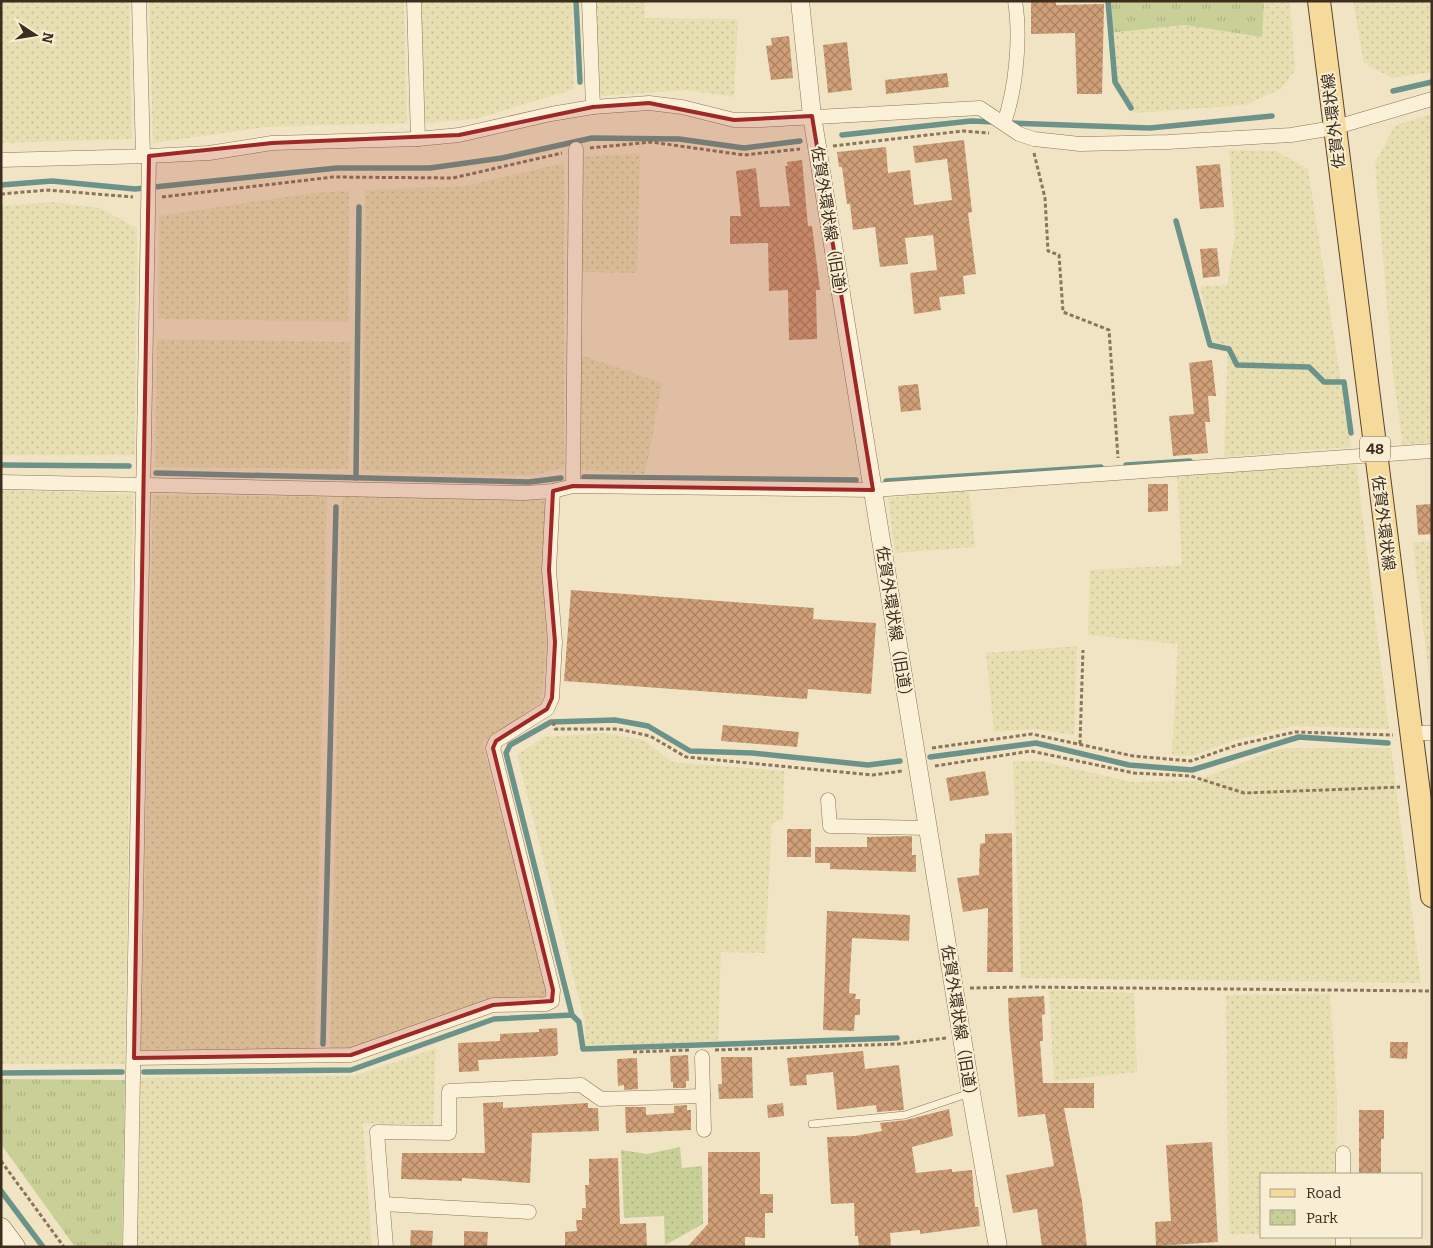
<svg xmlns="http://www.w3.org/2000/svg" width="1433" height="1248" font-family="Bitter,'Noto Sans JP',serif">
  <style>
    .farmland { fill: url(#farmland-dots) }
    .grass { fill: url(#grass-tufts) }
    .park { fill: url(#park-dots) }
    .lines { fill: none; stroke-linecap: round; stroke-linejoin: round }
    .stream { stroke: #6c938a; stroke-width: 5.5 }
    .building { fill: url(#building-cross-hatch) }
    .service-casing { stroke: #8c7559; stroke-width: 8 }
    .minor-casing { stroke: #8c7559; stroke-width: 15 }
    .tertiary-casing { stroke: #8c7559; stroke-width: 19 }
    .secondary-casing { stroke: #6e563d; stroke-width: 21 }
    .primary-casing { stroke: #5a432e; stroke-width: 24 }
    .path { stroke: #8c7559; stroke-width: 3; stroke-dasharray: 4 2.5; stroke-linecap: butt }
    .service { stroke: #faf1d8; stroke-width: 7 }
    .minor { stroke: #faf1d8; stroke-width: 14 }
    .tertiary { stroke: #faf1d8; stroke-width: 18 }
    .secondary { stroke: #faf1d8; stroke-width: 20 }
    .primary { stroke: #f5da9b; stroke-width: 22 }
    .marked { fill: #9f2726; fill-opacity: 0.2; stroke: #9f2726; stroke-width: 4; stroke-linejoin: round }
    .labels { text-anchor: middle; stroke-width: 4; stroke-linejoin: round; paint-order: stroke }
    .shield { fill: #f7eed4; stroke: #746755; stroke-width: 1 }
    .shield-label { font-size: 15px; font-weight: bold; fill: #3c2d1e }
    .street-label { font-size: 16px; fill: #3c2d1e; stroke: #f7eed4 }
  </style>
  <defs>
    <pattern id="farmland-dots" width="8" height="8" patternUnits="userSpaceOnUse" patternTransform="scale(1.25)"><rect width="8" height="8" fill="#e7dfb1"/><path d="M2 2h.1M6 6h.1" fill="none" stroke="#c7c098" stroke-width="1.8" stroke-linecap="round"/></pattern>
    <pattern id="grass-tufts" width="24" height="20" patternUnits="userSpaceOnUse" patternTransform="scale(1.25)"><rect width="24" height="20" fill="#c8cf97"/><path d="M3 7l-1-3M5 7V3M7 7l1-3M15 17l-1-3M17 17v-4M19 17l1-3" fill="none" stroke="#adb282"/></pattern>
    <pattern id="park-dots" width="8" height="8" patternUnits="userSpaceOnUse" patternTransform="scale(1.25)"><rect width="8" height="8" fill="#c8cf97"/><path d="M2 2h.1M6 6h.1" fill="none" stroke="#adb282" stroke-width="1.8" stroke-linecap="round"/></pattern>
    <pattern id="building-cross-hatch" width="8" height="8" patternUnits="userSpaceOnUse" patternTransform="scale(1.25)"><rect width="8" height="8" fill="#d09f78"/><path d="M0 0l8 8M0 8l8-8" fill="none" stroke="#aa8262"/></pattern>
  </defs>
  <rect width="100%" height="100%" fill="#f0e4c4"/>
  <g class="farmland">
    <polygon points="1,1 129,1 132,139 1,143"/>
    <polygon points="149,1 404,1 407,123 266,127 153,143"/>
    <polygon points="420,1 572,1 574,89 476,119 423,123"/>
    <polygon points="595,1 644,1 645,18 738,19 734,97 687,90 600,96"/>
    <polygon points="1264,1 1290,1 1295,70 1281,89 1245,105 1135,113 1114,87 1108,33 1185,25 1262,37"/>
    <polygon points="1353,1 1432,1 1432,72 1392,78 1364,63"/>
    <polygon points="1432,114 1432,442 1403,445 1393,375 1375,163 1395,125"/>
    <polygon points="1229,150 1276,151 1308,169 1351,447 1224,457 1228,345 1213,342 1200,286 1227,285 1235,236"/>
    <polygon points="640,153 637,273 581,272 581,157"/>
    <polygon points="564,163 564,468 529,476 362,471 365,190 465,186"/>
    <polygon points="349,191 348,322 158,319 159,216 313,193"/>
    <polygon points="53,202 99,208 137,228 135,455 1,455 1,206"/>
    <polygon points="157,339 351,342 348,469 155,467"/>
    <polygon points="581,355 662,383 645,474 581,470"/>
    <polygon points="1356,464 1389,729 1294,726 1236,740 1192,756 1172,755 1178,644 1088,635 1090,570 1182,565 1177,474"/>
    <polygon points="1,490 133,494 125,1064 1,1064"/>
    <polygon points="969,490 975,547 895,553 888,498"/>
    <polygon points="153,495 327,497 315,1049 141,1052"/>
    <polygon points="342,497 545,500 542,574 547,642 541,702 482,742 547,988 542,999 492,999 350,1048 330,1048"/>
    <polygon points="1432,541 1432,699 1413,543"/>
    <polygon points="1077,646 1074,735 1035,729 994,732 986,653"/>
    <polygon points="604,733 644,740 672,762 784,771 783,819 772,823 765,953 721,952 718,1041 585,1047 585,1022 517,755 544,737"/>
    <polygon points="1281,748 1391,748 1421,983 1021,978 1013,761 1041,761 1132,782 1195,781"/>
    <polygon points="1049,990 1134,993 1137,1072 1054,1081"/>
    <polygon points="1330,994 1337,1102 1336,1174 1262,1174 1262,1234 1229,1234 1226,995"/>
    <polygon points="436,1048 433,1125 363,1123 372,1247 137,1247 141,1078 354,1076"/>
  </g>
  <g class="grass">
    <polygon points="1106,1 1264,1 1262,37 1185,25 1108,33"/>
    <polygon points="1,1079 125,1080 122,1247 75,1247 1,1144"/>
  </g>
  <polygon class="park" points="680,1147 682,1168 702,1166 703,1224 665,1245 664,1216 624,1218 621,1150 647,1154"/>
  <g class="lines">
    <g class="stream">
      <polyline points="576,1 580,82"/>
      <polyline points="1108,1 1115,82 1131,108"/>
      <polyline points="1393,91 1432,82"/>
      <polyline points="1008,123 1150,128 1272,116"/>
      <polyline points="842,135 971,121 996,122"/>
      <polyline points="1,185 52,181 135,189 337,168 430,168 502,158 592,138 679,139 744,148 800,141"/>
      <polyline points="1176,221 1210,345 1229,349 1237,365 1309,367 1324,382 1344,382 1351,433"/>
      <polyline points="1,465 129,466"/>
      <polyline points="1126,465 1190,461"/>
      <polyline points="156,473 529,482 561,478"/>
      <polyline points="584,477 856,480"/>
      <polyline points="356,478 359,207"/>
      <polyline points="886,481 1101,467"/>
      <polyline points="930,757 1036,743 1129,765 1192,770 1299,737 1388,743"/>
      <polyline points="572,1015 579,1022 583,1049 897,1038"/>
      <polyline points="323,1044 336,507"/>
      <polyline points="144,1072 351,1070 494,1019 572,1015 506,753 510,745 551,722 615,720 648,726 690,751 752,753 868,765 900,761"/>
      <polyline points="1,1073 122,1072"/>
      <polyline points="1,1191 43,1247"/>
    </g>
  </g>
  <g class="building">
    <polygon points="1031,2 1056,2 1056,5 1104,4 1102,94 1077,94 1075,33 1031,34"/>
    <polygon points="789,36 793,78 771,80 766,46 772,45 771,38"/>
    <polygon points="847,42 852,90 828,93 823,45"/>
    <polygon points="947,73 949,87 886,94 885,80"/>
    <polygon points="964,140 972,212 968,213 976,274 963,276 965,294 939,297 941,310 914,314 910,273 937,270 933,235 905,238 908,264 880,267 875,227 853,230 850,204 847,204 842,167 839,167 837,152 886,147 888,173 910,170 914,205 952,200 947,159 915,163 913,146"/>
    <polygon points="802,160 808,226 812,226 820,290 816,290 817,339 789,340 788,290 769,291 768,243 730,244 730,216 741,216 736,171 756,168 760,207 790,206 785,166 788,166 787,162"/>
    <polygon points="1220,164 1224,207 1200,209 1196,166"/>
    <polygon points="1217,248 1220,276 1203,278 1200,249"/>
    <polygon points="1212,360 1216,396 1208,396 1210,422 1205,422 1208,453 1173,456 1169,416 1194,414 1189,363"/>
    <polygon points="918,384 921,410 901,412 898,386"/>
    <polygon points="1148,484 1168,484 1168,511 1148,512"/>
    <polygon points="1432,504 1432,534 1418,535 1416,505"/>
    <polygon points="571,590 814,608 813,619 876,623 871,694 808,689 807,699 564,681"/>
    <polygon points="723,725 799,732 797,747 721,741"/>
    <polygon points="985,771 989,795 950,801 946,778"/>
    <rect x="787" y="829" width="24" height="28"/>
    <polygon points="1012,833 1013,972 987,972 988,908 963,912 957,878 979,875 980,844 985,843 985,834"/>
    <polygon points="912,836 912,855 916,855 916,872 830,869 830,863 815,863 815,847 867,847 867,837"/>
    <polygon points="827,911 910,915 909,941 852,938 849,993 856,994 855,999 860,999 860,1015 855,1015 854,1031 823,1030"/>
    <polygon points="1044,996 1045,1014 1042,1015 1043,1041 1040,1041 1043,1083 1094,1083 1094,1108 1064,1108 1082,1201 1087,1247 1042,1247 1037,1209 1013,1213 1006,1175 1054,1166 1045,1114 1018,1117 1009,1025 1008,998"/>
    <polygon points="557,1028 558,1054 555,1056 478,1060 479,1071 459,1072 458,1043 500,1041 500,1034 539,1032 539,1029"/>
    <polygon points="1390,1042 1408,1042 1407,1059 1390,1058"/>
    <polygon points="863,1051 865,1069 899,1065 904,1110 877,1112 876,1105 837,1110 833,1072 806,1075 807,1085 790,1086 787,1058"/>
    <polygon points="688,1055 689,1081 686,1081 686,1088 673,1088 673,1082 671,1082 670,1056"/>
    <polygon points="721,1057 752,1057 753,1098 719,1099 718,1084 722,1084"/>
    <polygon points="637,1058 638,1089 624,1090 624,1085 618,1086 617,1059"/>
    <polygon points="503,1102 503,1108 588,1103 588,1108 598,1108 599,1131 532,1133 530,1183 462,1178 462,1181 401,1179 402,1153 485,1153 483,1103"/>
    <polygon points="783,1103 784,1116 768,1118 767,1105"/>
    <polygon points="687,1105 687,1110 691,1110 691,1130 626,1133 625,1107 646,1107 646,1115 674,1113 674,1106"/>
    <polygon points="949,1109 953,1136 912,1147 916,1173 952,1169 952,1172 972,1170 975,1207 978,1207 980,1226 920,1234 920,1230 890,1233 891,1247 859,1247 858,1236 855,1236 854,1203 831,1204 827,1137 855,1136 882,1131 880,1123 906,1120"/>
    <polygon points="1359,1110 1384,1110 1384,1139 1381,1139 1381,1174 1359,1174"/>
    <polygon points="1212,1142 1218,1242 1156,1246 1155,1222 1171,1221 1166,1145"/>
    <polygon points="708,1152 760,1152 760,1194 773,1194 773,1213 765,1213 765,1238 745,1237 745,1247 687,1247 708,1224"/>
    <polygon points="618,1158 620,1224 646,1223 647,1247 565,1247 565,1232 577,1231 576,1220 582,1220 582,1208 586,1208 585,1185 589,1185 589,1159"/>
    <polygon points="411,1230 433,1231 432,1247 410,1247"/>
    <polygon points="464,1231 488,1232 487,1247 464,1247"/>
  </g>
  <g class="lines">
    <defs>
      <polyline id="service" points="812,1124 905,1115 970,1093"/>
      <g id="minor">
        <polyline points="139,1 143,156"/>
        <polyline points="414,1 418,139"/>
        <polyline points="589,1 593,107"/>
        <path d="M1004,123C1016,89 1021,37 1015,1"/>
        <polyline points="1,160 149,156 209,153 272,143 418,139 459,135 551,114 593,107 649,103 682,107 734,120 761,120 980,108 1019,134 1034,139 1080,144 1168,142 1291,135 1333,128 1432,99"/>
        <polyline points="1,482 525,493 553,491 573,486 873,490 1432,451"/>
        <polyline points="573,486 576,149"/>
        <polyline points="1411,733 1432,733"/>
        <polyline points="828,800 830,826 928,828"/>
        <polyline points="702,1057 704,1130"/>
        <polyline points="134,1058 351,1055 493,1005 546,1004 552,1001 553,990 493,748 496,741 547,709 552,698 555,642 549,570 553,491"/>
        <polyline points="1343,1174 1343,1153"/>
        <polyline points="383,1204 529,1212"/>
        <polyline points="130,1247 149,156"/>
        <polyline points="386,1247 377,1132 449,1133 449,1091 581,1085 601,1099 703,1096"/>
        <polyline points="1343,1247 1343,1237"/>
      </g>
      <polyline id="tertiary" points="800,1 812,116 971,1093 998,1247"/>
      <polyline id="secondary" points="1,1228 15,1247"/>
      <polyline id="primary" points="1319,1 1432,896"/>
    </defs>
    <use href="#service" class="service-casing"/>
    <use href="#minor" class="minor-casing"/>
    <use href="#tertiary" class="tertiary-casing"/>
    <use href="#secondary" class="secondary-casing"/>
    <use href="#primary" class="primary-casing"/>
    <g class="path">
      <polyline points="833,146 963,131 989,133"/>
      <polyline points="590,148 651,142 744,155 800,149"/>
      <polyline points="1034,153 1045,198 1048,251 1059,255 1063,312 1109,330 1118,458"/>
      <polyline points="1,194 48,190 133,197"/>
      <polyline points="162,197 333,177 453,178 562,153"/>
      <polyline points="553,722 555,729 618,729 650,736 686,757 873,775 902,771"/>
      <polyline points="1080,744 1083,650"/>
      <polyline points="932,748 1032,734 1133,756 1191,761 1237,745 1295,732 1393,735"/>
      <polyline points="935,766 1031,751 1134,773 1191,776 1244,793 1400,787"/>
      <polyline points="970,988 1027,987 1432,991"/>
      <polyline points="715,1050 898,1044 946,1038"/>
      <polyline points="633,1052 689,1050"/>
      <polyline points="1,1161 64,1247"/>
    </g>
    <use href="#service" class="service"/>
    <use href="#minor" class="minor"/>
    <use href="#tertiary" class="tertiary"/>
    <use href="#secondary" class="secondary"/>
    <use href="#primary" class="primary"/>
  </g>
  <path class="marked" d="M649,103L734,120L812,116L873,490L573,486L553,491L549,570L555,642L552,698L547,709L496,741L493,748L553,990L552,1001L493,1005L351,1055L134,1058L149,156L272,143L459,135L593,107Z"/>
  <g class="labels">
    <rect class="shield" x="1360" y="436.5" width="30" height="25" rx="4"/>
    <g class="shield-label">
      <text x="1375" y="454">48</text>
    </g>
    <g class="street-label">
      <text transform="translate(1333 121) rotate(-97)" y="6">佐賀外環状線</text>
      <text transform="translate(830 225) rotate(81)" y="6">佐賀外環状線（旧道）</text>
      <text transform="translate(1384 523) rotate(83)" y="6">佐賀外環状線</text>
      <text transform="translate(895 625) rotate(81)" y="6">佐賀外環状線（旧道）</text>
      <text transform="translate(960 1024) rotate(81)" y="6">佐賀外環状線（旧道）</text>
    </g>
  </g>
  <rect width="1433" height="1248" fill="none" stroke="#3c2d1e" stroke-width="5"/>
  <rect x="1260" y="1173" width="162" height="65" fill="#f7eed4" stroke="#aca18b"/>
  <rect x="1270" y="1189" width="25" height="8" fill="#f5da9b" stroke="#aca18b"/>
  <text x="1306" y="1198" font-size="15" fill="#3c2d1e">Road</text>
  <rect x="1270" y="1210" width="25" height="15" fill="url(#park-dots)" stroke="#aca18b"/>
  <text x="1306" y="1223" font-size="15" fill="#3c2d1e">Park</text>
  <g transform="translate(35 35) rotate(102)" stroke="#f7eed4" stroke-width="4" paint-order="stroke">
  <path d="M0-4L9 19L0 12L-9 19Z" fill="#3c2d1e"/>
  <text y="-8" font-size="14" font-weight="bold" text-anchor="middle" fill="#3c2d1e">N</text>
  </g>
</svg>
